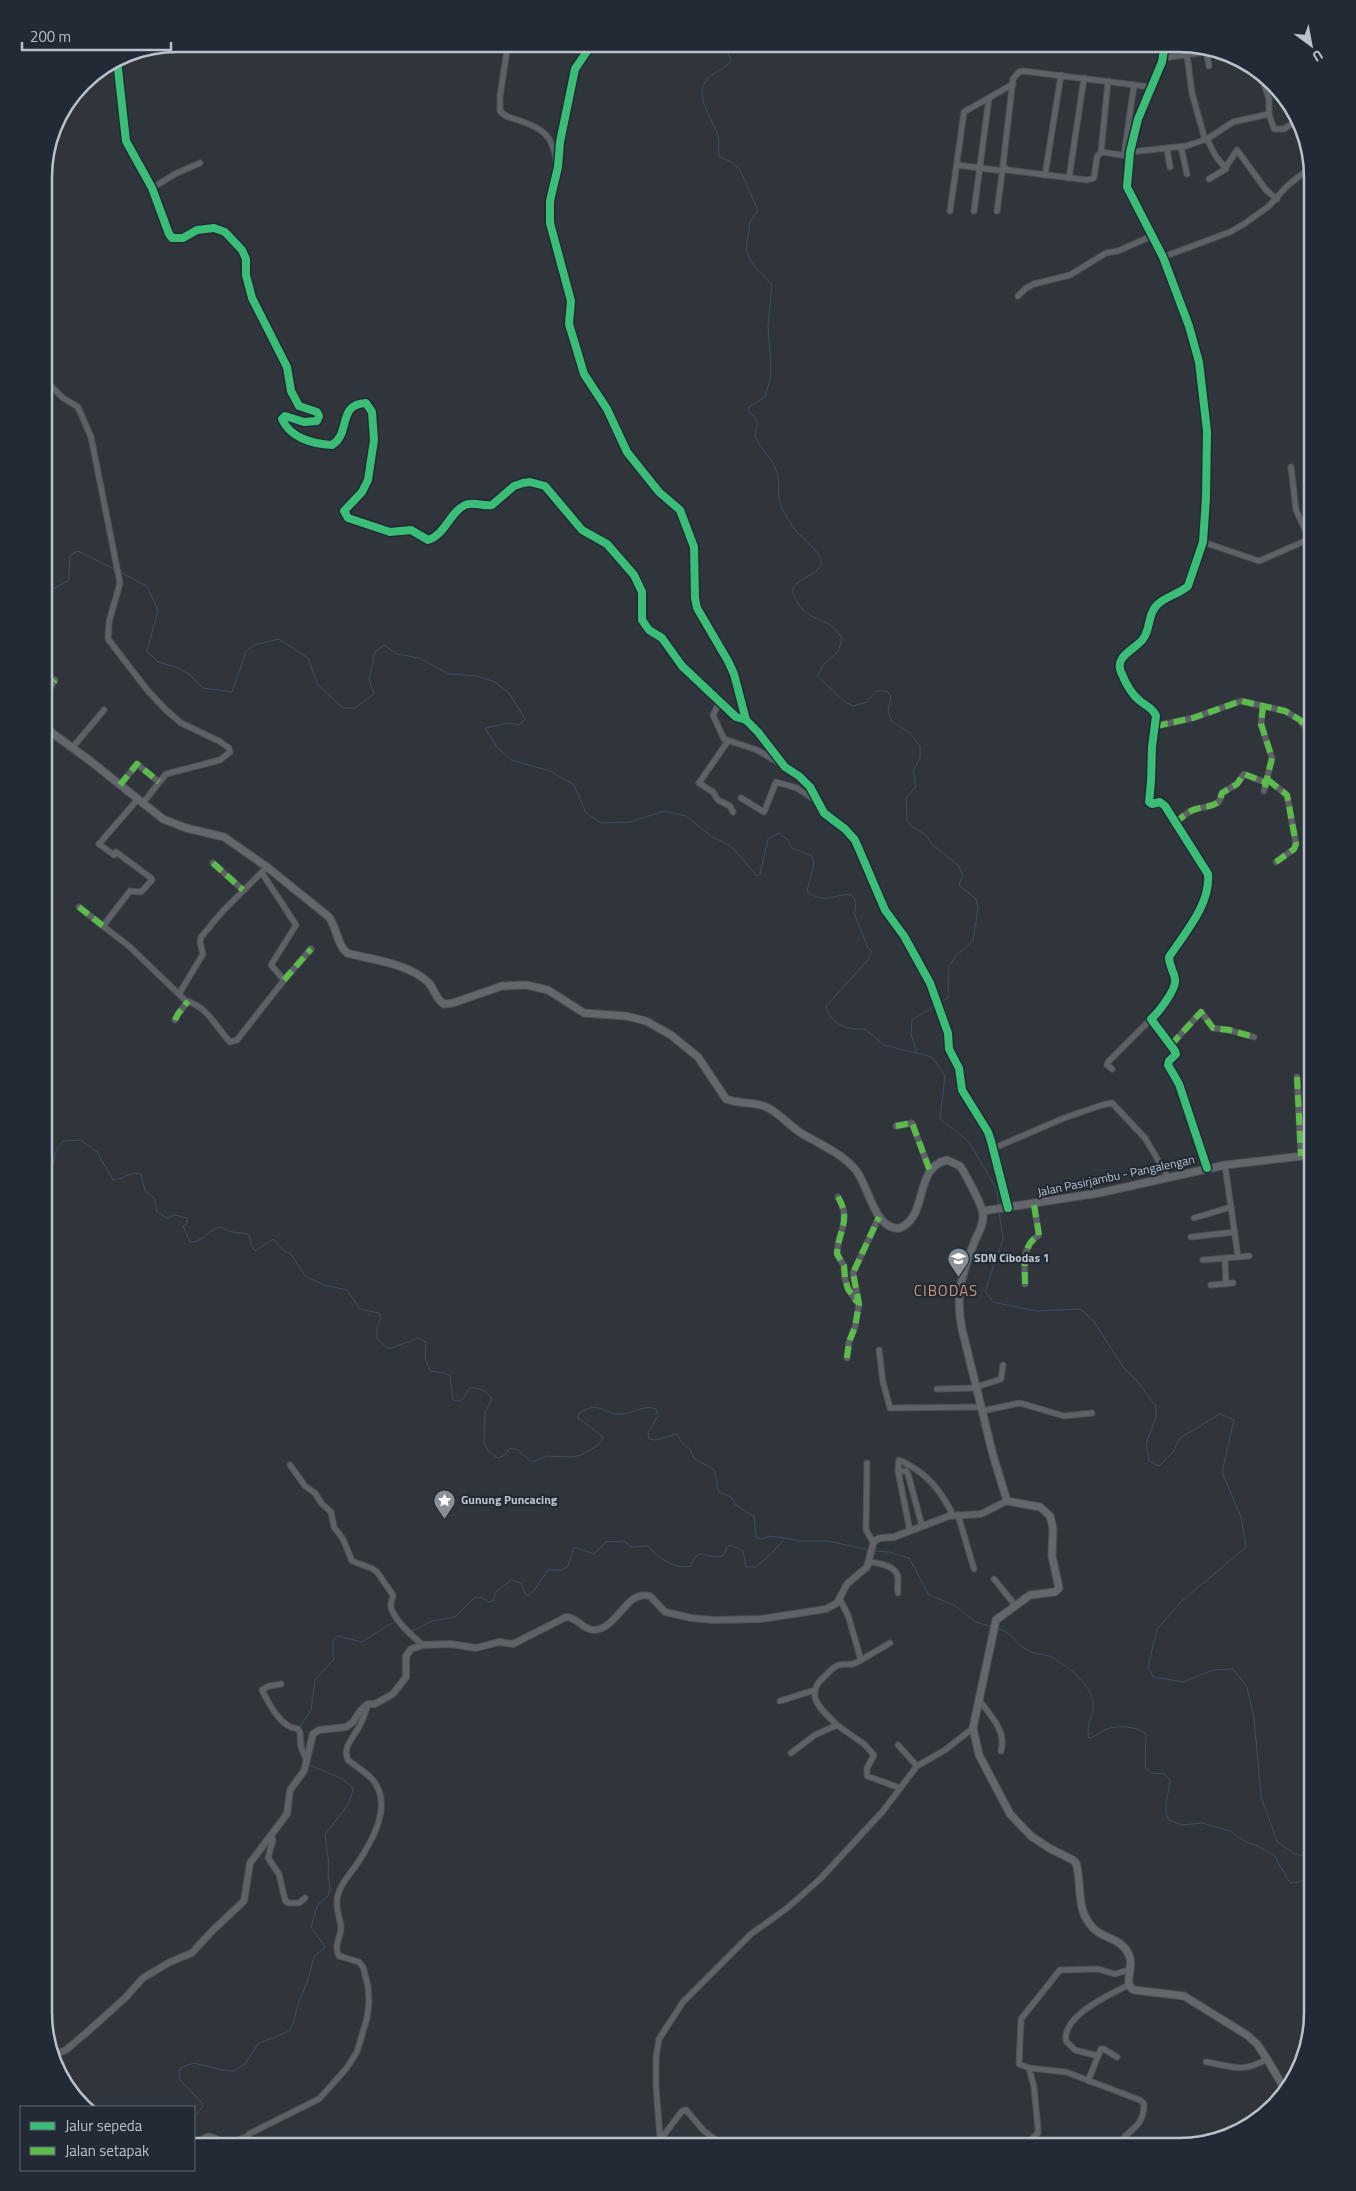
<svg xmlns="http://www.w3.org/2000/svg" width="1356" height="2191" font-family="'Titillium Web',sans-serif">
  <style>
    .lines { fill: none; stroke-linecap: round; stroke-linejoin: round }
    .stream { stroke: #3f5063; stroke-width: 1 }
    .minor-casing { stroke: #4c5155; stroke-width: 7 }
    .tertiary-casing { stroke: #4c5155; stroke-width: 8 }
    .secondary-casing { stroke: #4c5155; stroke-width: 9 }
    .minor { stroke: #5e6268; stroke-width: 5 }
    .tertiary { stroke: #5e6268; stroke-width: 6 }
    .secondary { stroke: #63676d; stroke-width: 7 }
    .quiet { stroke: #5cbc4b; stroke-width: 6; stroke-dasharray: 12 6; stroke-linecap: butt }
    .cycleway-casing { stroke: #222b35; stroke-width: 11 }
    .cycleway { stroke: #3abd76; stroke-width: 8 }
    .labels { text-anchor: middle; stroke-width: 4.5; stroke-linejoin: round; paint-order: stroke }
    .street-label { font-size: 12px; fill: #bac1ca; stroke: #222b35 }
    .poi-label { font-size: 12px; font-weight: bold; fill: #bac1ca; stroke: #222b35; text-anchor: start }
    .quarter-label { font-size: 15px; letter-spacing: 1px; fill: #cc9474; stroke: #222b35 }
    .rim { fill: none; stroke: #bac1ca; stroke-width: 2.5 }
  </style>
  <rect width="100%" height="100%" fill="#2f353b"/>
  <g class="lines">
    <g class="stream">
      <path d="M728,44L726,48L731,60C725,71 711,71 705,82C694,101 717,122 719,141C719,146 718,151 719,156L733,163L740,170L758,210L750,222L746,250L751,262L772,285L768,325L771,369L770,380L765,397L748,408C749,415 757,417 757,424C758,428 755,431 755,435C756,443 771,458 775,467C780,478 778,486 779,497C779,506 789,521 794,528C803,541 817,546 822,563C816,578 795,577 792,592C795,598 798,605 803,610C818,623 832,619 842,639L838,652L825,663L817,676L844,701L853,706L867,702L876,691H887L891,697L888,711L891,721L910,733L920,746V758L913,771L916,786L906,798L907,820L911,826L926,835L933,845L958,865L963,875L959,885L976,899L978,908L973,941L955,957L949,966L948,998L938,1004"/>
      <path d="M119,572L147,586L158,610L147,651L158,662L176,667L189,674L203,688L232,692L246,651L254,645L279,639L308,658L318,685L343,708H355L374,694L369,679L375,652L384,645L397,654L420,658L448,674L477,676L495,682L509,693L525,719L519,725L509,723L485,728L497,747L511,760L550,771L574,785L586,813L601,823L630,822L664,811L686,816L711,836L731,846L757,876L760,874L768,839L779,833L788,840L792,848L812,856L814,864L807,891C826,906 833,893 851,895C856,900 857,906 854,913L868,948L872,951L868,960L826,1006C831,1025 847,1030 865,1029L884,1045L932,1057L945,1076L940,1119L969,1142L997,1190L999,1207"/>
      <polyline points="44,590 50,591 69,580 70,555 78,551 116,570"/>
      <polyline points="917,1053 911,1034 912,1020 935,1006"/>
      <polyline points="44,1120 48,1110 44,1079"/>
      <path d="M44,1166L54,1163L55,1153L63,1141L81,1140L97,1152L113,1180C123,1180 129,1171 141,1174L145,1191L154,1198L157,1212L167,1218L175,1215L187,1218V1224L183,1226L190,1242C203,1243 208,1229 220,1227L232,1232L249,1234L251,1245L255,1251L273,1239L283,1250L291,1254L305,1276L324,1285L347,1290L360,1309L379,1313L381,1319L377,1326V1339L387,1348H392L418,1338L426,1342L425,1358L430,1371L446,1373L450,1376L453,1400C464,1404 464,1395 470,1388C479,1387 488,1392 492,1399L485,1413L484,1442L488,1451L498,1458L505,1455L510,1448L518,1450L532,1462L547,1456L572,1457L581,1455L597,1446L603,1439L602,1436L578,1418L579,1413C600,1400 604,1415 621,1414C634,1414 643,1404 656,1409L658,1416L648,1432L649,1439L656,1440L677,1434L682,1443L690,1449L694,1458L714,1470L719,1492L731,1497L736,1505L754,1517L756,1537L761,1539L770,1536L784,1538"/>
      <polyline points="999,1211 1003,1239 985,1291 993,1302 1036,1311 1080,1309 1093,1320 1123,1367 1137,1381 1156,1406 1156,1417 1146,1444 1149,1461 1159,1466 1173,1452 1180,1438 1220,1414 1234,1420 1222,1472 1241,1517 1246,1547 1182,1601 1157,1629 1148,1667 1153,1677 1183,1682 1213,1670 1233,1669 1247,1687 1254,1718 1261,1796 1277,1842 1295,1854 1312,1858"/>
      <polyline points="873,1551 889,1552 909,1558 929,1595 956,1606 976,1622 993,1627"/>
      <path d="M401,1620L411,1632L432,1621L455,1617L475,1597L483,1598L488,1602L493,1601L496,1592L511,1580L521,1583L525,1594L528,1596L533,1592L548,1570H562L568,1566L574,1547L594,1554L606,1542L624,1541L631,1547L648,1546C657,1558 676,1570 691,1566L694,1559L699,1554L718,1557L724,1555L726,1548L730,1545L743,1551L746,1567H756L773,1552L785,1538L799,1541H828L869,1550"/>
      <path d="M997,1628C1011,1632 1016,1643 1027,1650C1034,1655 1045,1653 1053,1658C1067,1666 1091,1684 1093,1702C1095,1715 1085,1724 1089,1738C1096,1737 1100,1731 1107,1729C1118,1725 1136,1726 1146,1734L1145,1767L1151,1773L1165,1774L1170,1780C1169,1795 1162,1807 1169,1820L1182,1825L1202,1823L1230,1831L1244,1841L1257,1846L1274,1855L1290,1883L1299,1882L1312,1875"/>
      <path d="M299,1728L311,1710L315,1680L334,1659C333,1650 330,1641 338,1636L362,1642L395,1621"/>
      <polyline points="298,1731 297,1743 304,1760"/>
      <polyline points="194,2116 202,2108 202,2103 179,2079 180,2068 194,2063 222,2070 234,2071 245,2064 258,2044 289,2031 293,2024 298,2005 308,1979 314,1957 325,1947 311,1927 317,1906 328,1896 330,1889 328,1873 329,1864 325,1835 348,1804 353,1790 352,1787 343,1779 309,1765"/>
    </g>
    <defs>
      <g id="minor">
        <path d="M508,44L500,96V111C505,117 511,118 518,120C542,128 553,135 556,161"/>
        <polyline points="592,44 575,69 560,142 558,167 550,201 550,223 571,301 569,324 584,374 607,409 627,452 659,492 680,510 694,547 695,598 697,608 728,661 734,674 746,720 758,732 785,767 799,776 810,787 824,813 845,829 855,840 885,910 904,936 930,983 948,1033 949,1049 959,1068 962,1090 988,1132 991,1141 1008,1208"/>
        <path d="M1165,44L1162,62L1138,119L1130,152L1127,187L1163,257L1189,326L1199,362L1207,431L1206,498L1203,542L1188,586C1179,594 1167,596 1158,604C1147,614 1151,629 1143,639C1136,649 1114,656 1121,672C1125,682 1131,694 1140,701C1146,706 1153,708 1156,716L1152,747L1151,782L1149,802L1152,804L1160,802L1165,806L1208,874C1211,904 1184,934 1169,957C1169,965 1174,972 1175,979C1177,989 1158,1013 1151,1019L1175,1051L1176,1054L1169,1061L1168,1065L1179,1084L1207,1168"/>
        <polyline points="1206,50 1209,66"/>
        <polyline points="1187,55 1192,93 1205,140"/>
        <polyline points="1164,58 1206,52"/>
        <path d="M117,60L126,141L152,188L169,234L172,238H183L197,230L214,228L225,232L242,250L246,259V275L252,298L287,367L291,391L299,406L317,412L319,416L317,421L304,422L285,416L282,419C290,438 313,444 332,445C351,434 337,404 366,403L372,412L374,440L368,480L362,492L344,511L348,518L390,532L411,530L428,540C445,535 450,512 465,505C475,501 483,507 492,505L514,486L523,483L530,482L545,486L582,530L607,544L634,575L642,592V620L649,630L662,638L682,666L736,717L746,720"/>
        <polyline points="1261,75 1269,99 1269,114"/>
        <polyline points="1207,139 1215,155 1226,169"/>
        <polyline points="1181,147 1187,174"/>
        <polyline points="1167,149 1170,167"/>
        <polyline points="1101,152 1108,81"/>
        <polyline points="1130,152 1186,146 1207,139 1233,122 1269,114 1274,129 1284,129 1299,119"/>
        <polyline points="1124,155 1134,85"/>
        <polyline points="1129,156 1101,152 1097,157 1094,178 1087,180 1007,170 1003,165 1013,79 1019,72 1023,71 1151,87"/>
        <polyline points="957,165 1003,171"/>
        <polyline points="1045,175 1061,75"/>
        <polyline points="1069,178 1084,78"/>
        <polyline points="1209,179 1224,170 1237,150 1266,190 1277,199"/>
        <polyline points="152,188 175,174 200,163"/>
        <polyline points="950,211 964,112 1013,84"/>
        <polyline points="974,211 989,98"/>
        <polyline points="997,211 1003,166"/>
        <polyline points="1163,257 1230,232 1244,224 1269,206 1287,186 1310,168"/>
        <polyline points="1018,296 1026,288 1034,284 1070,275 1106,253 1118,251 1152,236"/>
        <polyline points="44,379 63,398 78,407 91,437 120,583 109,622 108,639 148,691 166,710 181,723 219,741 229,748 230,752 220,760 166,774 142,804"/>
        <polyline points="1291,467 1296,510 1310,540"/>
        <polyline points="1203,542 1259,561 1312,538"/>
        <polyline points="44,697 55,680"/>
        <polyline points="720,701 713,715 724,739 757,750 781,764"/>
        <polyline points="1263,706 1261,724 1272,758 1264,791"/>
        <polyline points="1156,726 1193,718 1241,701 1285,711 1300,720 1312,735"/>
        <polyline points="728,741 699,783 713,792 718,800 730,806 733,812"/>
        <polyline points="72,748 104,710"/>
        <polyline points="1268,780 1287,795 1296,844 1294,849 1276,862"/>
        <polyline points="120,785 137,764 159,782"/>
        <polyline points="741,798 764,812 776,782 797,788 815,800"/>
        <path d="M137,800L99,844L114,855L116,852L151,878L152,880L141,892L130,891L103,926L130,947L186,1001C207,1006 216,1027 230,1042L237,1040L284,980L311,949"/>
        <path d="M1175,823C1181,818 1188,811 1196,809C1206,806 1209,808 1219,802L1222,793L1237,784L1244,774L1267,783"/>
        <polyline points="213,863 243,890"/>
        <polyline points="262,873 296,925 271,965 284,980"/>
        <polyline points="79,907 103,926"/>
        <polyline points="179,994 203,954 200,942 201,937 222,912 267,867"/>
        <polyline points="175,1020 178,1014 188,1001"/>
        <polyline points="1171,1045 1201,1012 1213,1028 1229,1030 1254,1037"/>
        <polyline points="1112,1069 1107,1065 1108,1062 1151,1019"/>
        <polyline points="1297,1077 1301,1156"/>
        <polyline points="896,1126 912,1123 930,1171"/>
        <polyline points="992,1149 1064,1118 1102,1105 1112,1103 1145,1138 1168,1177"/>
        <polyline points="1225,1165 1238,1257"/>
        <path d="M838,1197C852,1220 838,1231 837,1254L844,1266L845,1279L848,1289L858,1303"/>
        <polyline points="1194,1218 1231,1207"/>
        <polyline points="1191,1237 1235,1232"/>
        <polyline points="1225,1258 1226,1284"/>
        <polyline points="1203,1260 1249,1256"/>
        <path d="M1025,1284C1025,1265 1021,1246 1039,1235L1034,1205"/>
        <polyline points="1211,1285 1233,1283"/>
        <polyline points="879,1350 883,1382 890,1408 981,1407"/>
        <polyline points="847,1358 849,1342 855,1327 859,1304 853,1273 879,1217"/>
        <polyline points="976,1387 1001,1379 1003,1365"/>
        <polyline points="937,1389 976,1388"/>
        <polyline points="982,1411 1020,1403 1064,1416 1092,1413"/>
        <polyline points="867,1463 866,1530 873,1542"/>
        <path d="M290,1465L305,1486L315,1493L322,1504L331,1512L334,1527L343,1539L352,1561L371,1568L377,1572L393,1595C393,1598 390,1603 391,1607C394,1620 413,1637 423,1645"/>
        <path d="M898,1471L899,1460C926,1472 940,1489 953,1515"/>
        <polyline points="958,1515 974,1569"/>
        <polyline points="910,1531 898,1471 906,1471 908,1474 922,1526"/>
        <path d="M869,1562C879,1563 899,1566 898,1580C898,1586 897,1587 898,1593"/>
        <polyline points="994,1579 1015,1605"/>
        <polyline points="861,1660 890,1643"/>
        <path d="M281,1684L269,1686L262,1690C269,1704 281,1728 298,1729L300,1732L301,1747L307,1761"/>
        <path d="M979,1700C990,1715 1007,1731 1001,1751"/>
        <polyline points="780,1701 815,1690"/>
        <path d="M837,1725C821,1709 802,1695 826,1675C829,1672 834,1666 839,1665C848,1662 849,1668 861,1660L848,1615L839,1598"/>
        <polyline points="898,1745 917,1766"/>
        <polyline points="791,1753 815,1735 837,1725 864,1744 874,1755 867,1768 867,1776 900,1788"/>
        <polyline points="271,1837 273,1840 268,1858 279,1874 285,1900 288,1903 299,1903 305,1898"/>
        <polyline points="1098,2056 1101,2049 1104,2049 1117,2057"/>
        <path d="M1206,2062C1234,2066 1240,2074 1267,2059"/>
        <path d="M1029,2068L1066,2072L1140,2100L1144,2104C1144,2130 1126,2129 1117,2147"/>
        <path d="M1088,2081L1098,2056L1075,2050L1066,2041C1062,2015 1110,1995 1128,1985"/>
        <polyline points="660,2138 656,2087 656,2057 659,2039 683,2002 751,1934 786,1909 820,1879 883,1811 917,1766 945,1750 973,1728"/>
        <path d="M194,2145C216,2128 208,2139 229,2144L243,2138"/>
        <path d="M239,2147L249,2134L319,2099L346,2069L357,2052L367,2018L369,2002L368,1986L363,1967L359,1962L339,1956C333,1945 341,1938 341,1927C340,1918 336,1909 337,1900C338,1888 348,1876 355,1867C370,1845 395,1805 372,1779C365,1772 356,1766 348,1760C342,1748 353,1738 359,1727C363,1720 365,1712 368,1705"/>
        <polyline points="655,2147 682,2111 686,2110 704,2131 726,2147"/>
        <polyline points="1023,2147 1038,2133 1038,2129 1034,2087 1029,2068 1019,2064 1021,2019 1060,1970 1098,1969 1115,1974 1131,1969"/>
      </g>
      <path id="tertiary" d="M53,2055L66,2050L86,2033L125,1998L143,1978L170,1962L192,1953L213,1930L244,1901L250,1863L287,1814L290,1790L304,1771L313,1734L319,1730L346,1727L353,1722L361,1710L368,1704H375L393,1694L406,1677V1656L411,1649L423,1645L451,1644L476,1648L499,1642L513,1644L566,1617C577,1617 583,1630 594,1630C619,1628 626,1589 650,1596L665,1612L691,1618L714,1620L761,1619L826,1609L837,1603L847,1584L867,1567L874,1541L880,1538L894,1537L949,1516L981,1514L1007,1501"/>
      <g id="secondary">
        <path d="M44,727L89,760L163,819L186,828L224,837L267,867L329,917C337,928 337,945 347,953C373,960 407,963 428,982C435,989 435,999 444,1004L453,1003L502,986L526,985L548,990L584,1013L626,1016L646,1021L671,1035L698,1057L726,1099C739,1104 752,1102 764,1106C778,1111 788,1125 801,1133C819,1144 840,1152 855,1169C869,1185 874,1231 900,1228C929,1216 913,1168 947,1160L960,1166C965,1173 983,1207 983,1214C984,1225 978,1233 974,1243C962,1273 955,1297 962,1329L993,1455L1007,1501L1040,1507L1050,1516L1053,1528L1052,1556L1059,1588L1055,1592L1030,1595L996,1620L973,1728L979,1755L1010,1814L1031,1836L1049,1848L1073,1860L1076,1863C1082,1883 1076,1905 1089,1923C1101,1941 1120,1935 1129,1955C1135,1968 1122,1984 1134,1990L1184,1996L1247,2035L1257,2044L1267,2059L1286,2091"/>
        <polyline points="983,1211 1099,1193 1225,1165 1312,1155"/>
      </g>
    </defs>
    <use href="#minor" class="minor-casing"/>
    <use href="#tertiary" class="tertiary-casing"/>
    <use href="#secondary" class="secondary-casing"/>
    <use href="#minor" class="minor"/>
    <use href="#tertiary" class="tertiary"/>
    <use href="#secondary" class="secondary"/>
    <g class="quiet">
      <polyline points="44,697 55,680"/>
      <polyline points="1263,706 1261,724 1272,758 1264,791"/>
      <polyline points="1156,726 1193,718 1241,701 1285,711 1300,720 1312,735"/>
      <polyline points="1268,780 1287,795 1296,844 1294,849 1276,862"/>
      <polyline points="120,785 137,764 159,782"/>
      <path d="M1175,823C1181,818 1188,811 1196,809C1206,806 1209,808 1219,802L1222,793L1237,784L1244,774L1267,783"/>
      <polyline points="213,863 243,890"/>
      <polyline points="79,907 103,926"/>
      <polyline points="284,980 311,949"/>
      <polyline points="175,1020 178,1014 188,1001"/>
      <polyline points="1171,1045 1201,1012 1213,1028 1229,1030 1254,1037"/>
      <polyline points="1297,1077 1301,1156"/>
      <polyline points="896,1126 912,1123 930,1171"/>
      <path d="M838,1197C852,1220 838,1231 837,1254L844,1266L845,1279L848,1289L857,1302"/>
      <path d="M1025,1284C1025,1265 1021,1246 1039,1235L1034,1205"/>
      <polyline points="847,1358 849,1342 855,1327 859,1304 853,1273 879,1217"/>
    </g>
    <defs>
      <g id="cycleway">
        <polyline points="592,44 575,69 560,142 558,167 550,201 550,223 571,301 569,324 584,374 607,409 627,452 659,492 680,510 694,547 695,598 697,608 728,661 734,674 746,720 758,732 785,767 799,776 810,787 824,813 845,829 855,840 885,910 904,936 930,983 948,1033 949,1049 959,1068 962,1090 988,1132 991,1141 1008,1208"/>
        <path d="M1165,44L1162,62L1138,119L1130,152L1127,187L1163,257L1189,326L1199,362L1207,431L1206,498L1203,542L1188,586C1179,594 1167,596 1158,604C1147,614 1151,629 1143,639C1136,649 1114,656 1121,672C1125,682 1131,694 1140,701C1146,706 1153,708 1156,716L1152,747L1151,782L1149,802L1152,804L1160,802L1165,806L1208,874C1211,904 1184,934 1169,957C1169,965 1174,972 1175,979C1177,989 1158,1013 1151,1019L1175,1051L1176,1054L1169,1061L1168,1065L1179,1084L1207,1168"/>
        <path d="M117,60L126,141L152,188L169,234L172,238H183L197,230L214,228L225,232L242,250L246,259V275L252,298L287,367L291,391L299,406L317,412L319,416L317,421L304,422L285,416L282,419C290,438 313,444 332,445C351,434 337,404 366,403L372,412L374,440L368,480L362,492L344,511L348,518L390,532L411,530L428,540C445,535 450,512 465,505C475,501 483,507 492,505L514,486L523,483L530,482L545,486L582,530L607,544L634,575L642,592V620L649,630L662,638L682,666L736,717L746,720"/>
      </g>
    </defs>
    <use href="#cycleway" class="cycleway-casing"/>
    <use href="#cycleway" class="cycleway"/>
  </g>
  <defs>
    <symbol id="school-pin" viewBox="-11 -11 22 30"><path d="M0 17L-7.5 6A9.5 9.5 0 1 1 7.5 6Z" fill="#899098" stroke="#222b35"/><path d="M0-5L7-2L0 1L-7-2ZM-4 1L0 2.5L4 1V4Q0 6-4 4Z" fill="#fff"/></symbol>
    <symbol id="sight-pin" viewBox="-11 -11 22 30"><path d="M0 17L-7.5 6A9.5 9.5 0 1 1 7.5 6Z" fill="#899098" stroke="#222b35"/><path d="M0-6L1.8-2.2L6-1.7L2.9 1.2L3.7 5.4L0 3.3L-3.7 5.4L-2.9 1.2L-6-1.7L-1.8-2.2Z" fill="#fff"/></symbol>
  </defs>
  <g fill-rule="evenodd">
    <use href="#school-pin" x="946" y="1246" width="25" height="34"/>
    <use href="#sight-pin" x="432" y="1488" width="25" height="34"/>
  </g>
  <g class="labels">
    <g class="street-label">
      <text transform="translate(1116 1176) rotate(-12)" y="4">Jalan Pasirjambu - Pangalengan</text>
    </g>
    <g class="poi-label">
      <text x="974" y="1262">SDN Cibodas 1</text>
      <text x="461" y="1504">Gunung Puncacing</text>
    </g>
    <g class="quarter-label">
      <text x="946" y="1296">CIBODAS</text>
    </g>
  </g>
  <path d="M0 0H1356V2191H0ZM177 52H1179A125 125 0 0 1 1304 177V2013A125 125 0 0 1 1179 2138H177A125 125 0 0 1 52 2013V177A125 125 0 0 1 177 52Z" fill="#222b35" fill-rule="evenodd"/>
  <path class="rim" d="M177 52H1179A125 125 0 0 1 1304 177V2013A125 125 0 0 1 1179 2138H177A125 125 0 0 1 52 2013V177A125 125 0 0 1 177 52Z"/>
  <rect x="20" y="2106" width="175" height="65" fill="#222b35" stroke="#5f6771"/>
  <rect x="30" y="2122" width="25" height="8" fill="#3abd76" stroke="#5f6771"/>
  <text x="65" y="2131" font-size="15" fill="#bac1ca">Jalur sepeda</text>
  <rect x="30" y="2147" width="25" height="8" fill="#5cbc4b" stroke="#5f6771"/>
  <text x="65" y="2156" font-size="15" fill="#bac1ca">Jalan setapak</text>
  <g transform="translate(1311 45) rotate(148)" stroke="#222b35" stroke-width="4" paint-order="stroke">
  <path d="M0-4L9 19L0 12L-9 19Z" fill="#bac1ca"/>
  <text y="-8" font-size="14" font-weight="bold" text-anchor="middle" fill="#bac1ca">U</text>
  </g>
  <path d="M22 42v8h149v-8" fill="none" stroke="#bac1ca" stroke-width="2.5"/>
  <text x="30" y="42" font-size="15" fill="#bac1ca" stroke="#222b35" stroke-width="4" paint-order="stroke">200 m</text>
</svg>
